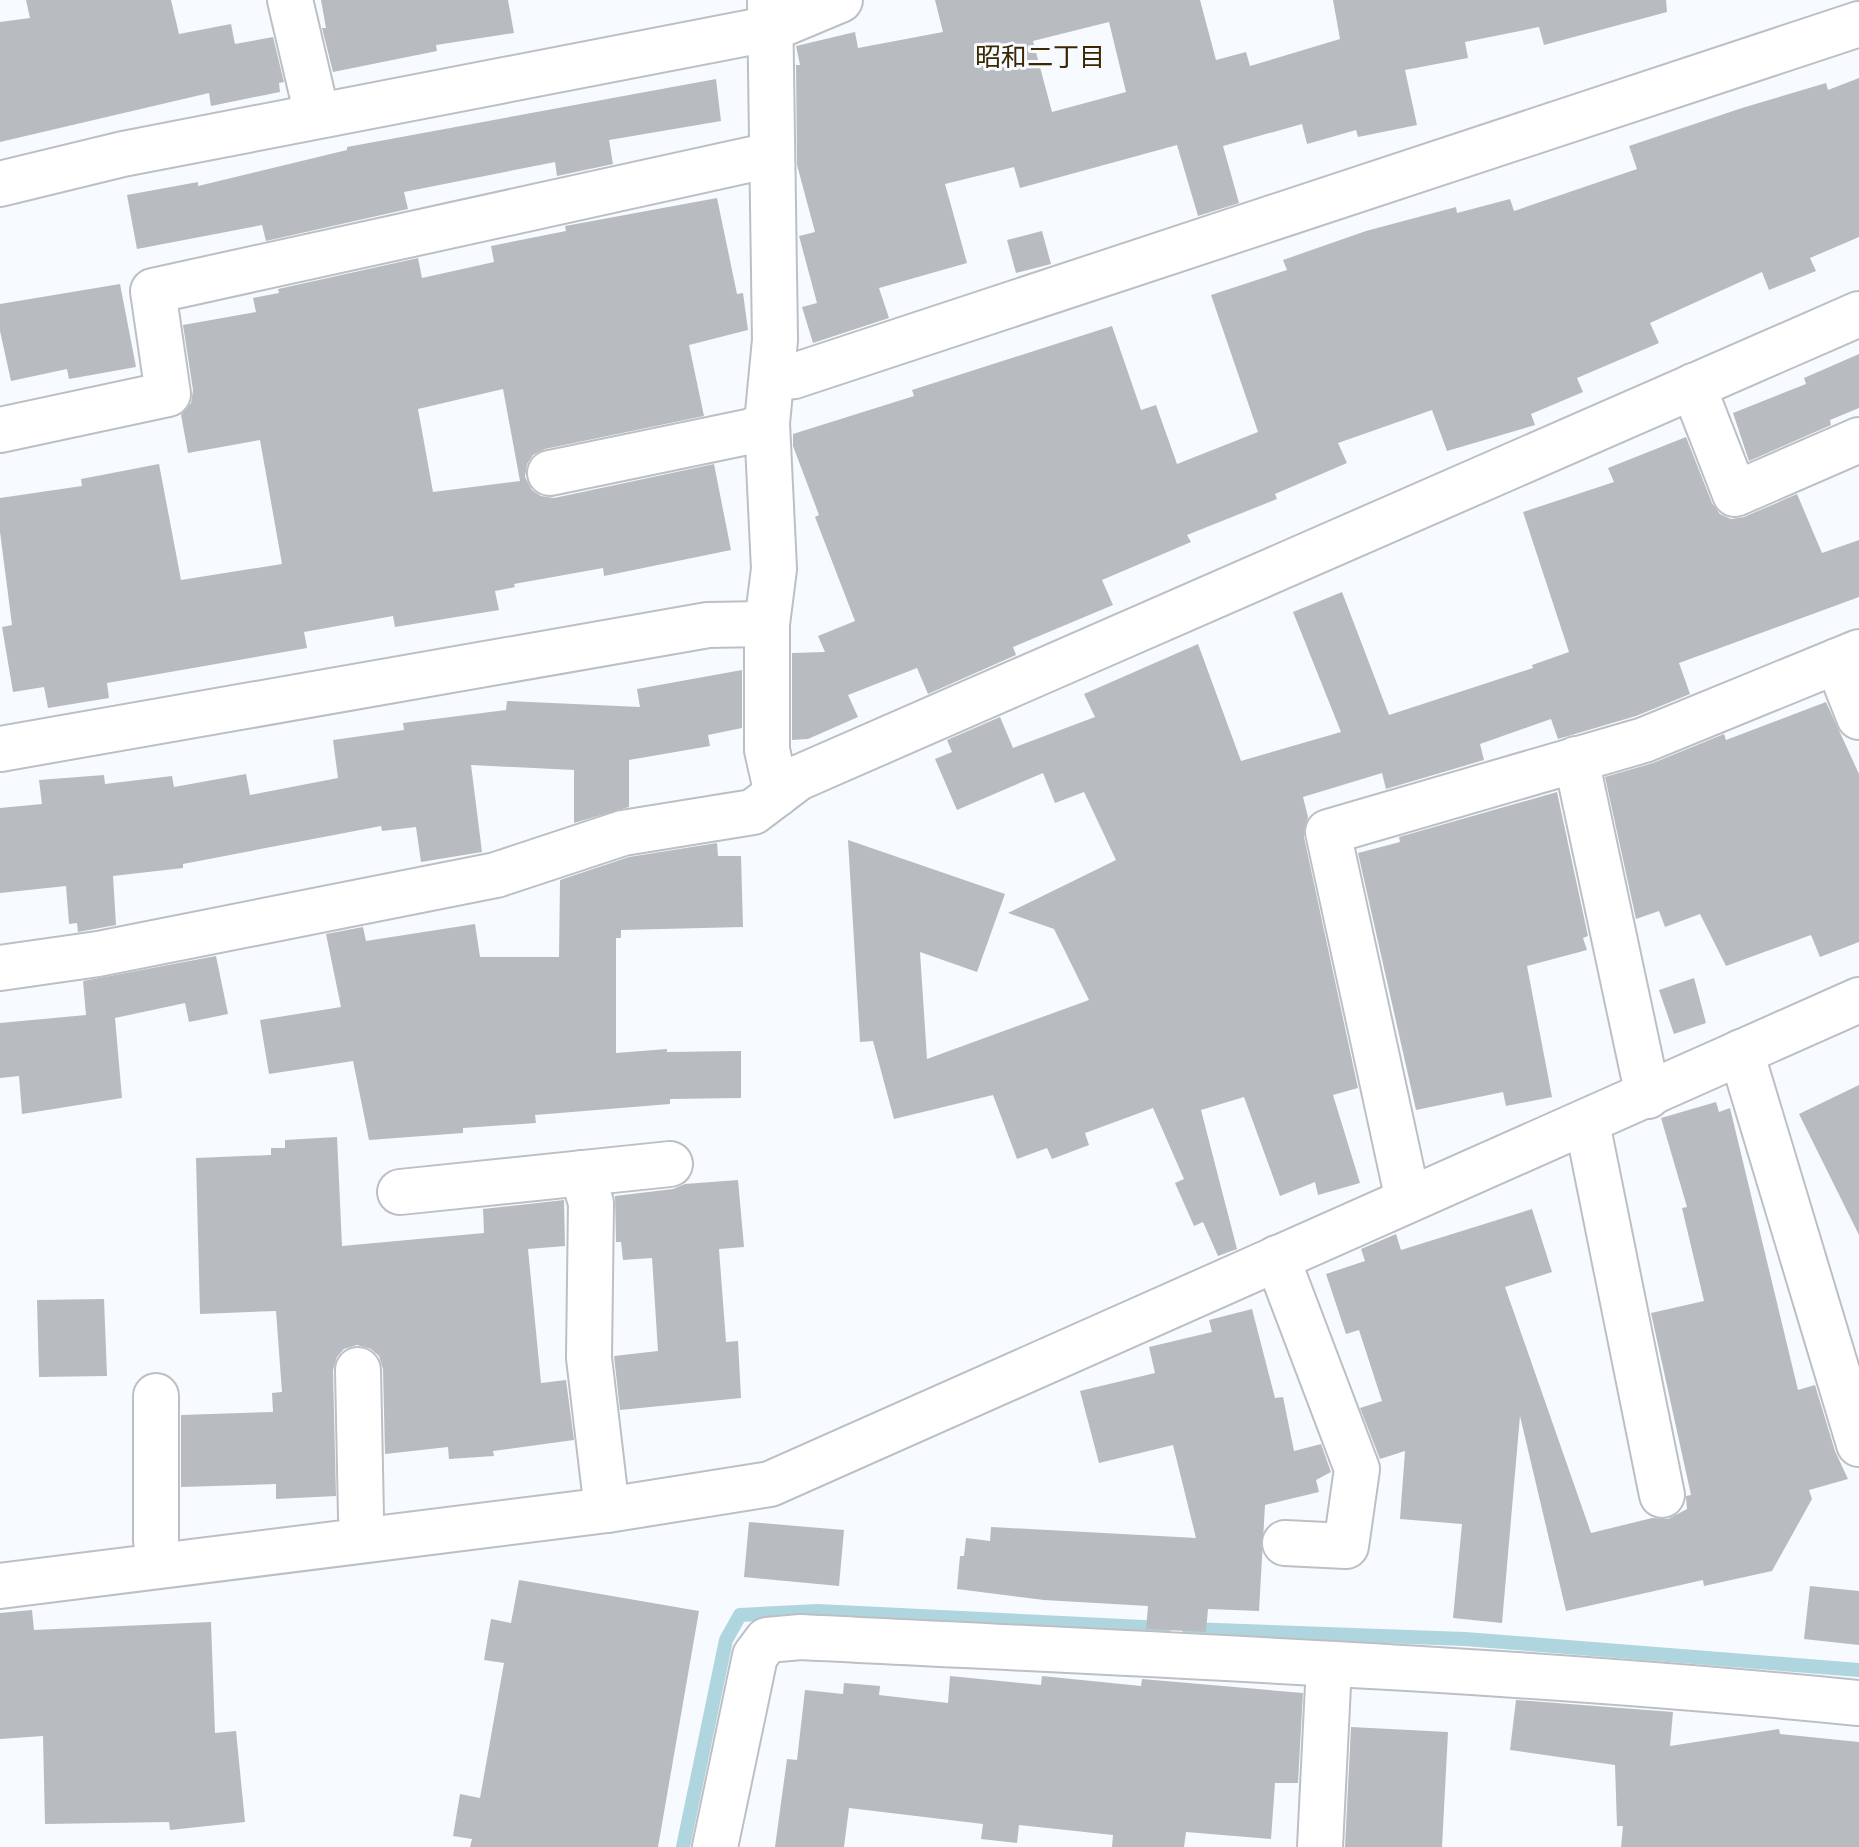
<svg xmlns="http://www.w3.org/2000/svg" width="1859" height="1847" font-family="Rubik,'Noto Sans JP',sans-serif">
  <style>
    .lines { fill: none; stroke-linecap: round; stroke-linejoin: round }
    .stream { stroke: #afd6de; stroke-width: 14 }
    .building { fill: #b8bcc1; fill-rule: evenodd }
    .minor-casing { stroke: #bcc0c5; stroke-width: 48 }
    .tertiary-casing { stroke: #bcc0c5; stroke-width: 48 }
    .minor { stroke: #fff; stroke-width: 44 }
    .tertiary { stroke: #fff; stroke-width: 44 }
    .labels { text-anchor: middle; stroke-width: 6; stroke-linejoin: round; paint-order: stroke }
    .neighbourhood-label { font-size: 26px; fill: #3b2800; stroke: #f7fafe }
  </style>
  <rect width="100%" height="100%" fill="#f7fafe"/>
  <g class="lines">
    <g class="stream">
      <polyline points="1189,1629 1465,1639 1859,1670"/>
      <polyline points="683,1847 726,1640 740,1615 818,1611 1164,1628"/>
    </g>
  </g>
  <g class="building">
    <polygon points="26,0 171,0 179,34 231,24 235,44 273,37 284,82 279,83 280,92 211,106 209,93 0,142 0,22 30,18"/>
    <polygon points="321,0 508,0 514,33 436,45 437,51 333,72 322,28 326,28"/>
    <path d="M935,0H1200L1216,60L1246,52L1250,66L1340,39L1333,0H1666L1667,12L1544,45L1539,27L1465,42L1468,58L1405,70L1417,125L1358,137L1356,130L1307,144L1302,124L1223,146L1239,203L1198,216L1177,145L1020,188L1014,167L945,184L967,263L879,288L889,318L813,343L802,307L817,303L799,236L815,232L797,165L796,65H800L796,46L855,32L858,48L943,32ZM1109,22L1126,92L1052,112L1033,41Z"/>
    <polygon points="1859,78 1859,237 1810,258 1816,271 1769,290 1762,272 1650,323 1659,343 1577,378 1583,392 1531,414 1535,425 1447,451 1432,410 1338,443 1347,463 1275,494 1277,499 1187,535 1191,542 1102,580 1113,605 1013,647 1016,655 928,694 917,668 848,695 858,717 808,739 792,740 792,653 825,652 818,636 855,621 815,517 819,515 793,446 793,434 914,396 912,390 1112,326 1141,410 1156,405 1177,464 1258,432 1211,295 1287,270 1283,260 1366,231 1456,207 1457,213 1510,199 1514,211 1637,169 1629,146 1742,108 1826,83 1828,90"/>
    <polygon points="716,79 721,121 609,140 613,164 557,176 555,162 404,192 408,209 266,241 262,225 137,249 127,195 198,182 198,186 347,150 347,147"/>
    <path d="M717,198L737,294L743,293L748,330L689,345L704,416L545,449L533,455L527,464L525,477L532,490L541,496L554,498L714,464L731,550L604,576L603,568L514,584L515,587L495,591L499,610L395,627L393,616L304,632L307,648L107,683L109,698L48,708L44,687L13,692L2,627L12,625L0,532V498L82,486L81,479L159,464L181,580L282,564L260,440L188,453L181,415L191,403L193,390L183,325L256,312L253,298L279,293L278,289L418,258L422,278L494,262L491,246L566,231L565,226ZM503,389L520,481L433,492L418,409Z"/>
    <polygon points="1042,231 1051,264 1016,273 1007,240"/>
    <polygon points="120,284 136,367 69,379 67,369 11,381 0,331 0,304"/>
    <polygon points="1859,354 1859,408 1830,420 1831,425 1749,461 1733,413 1806,384 1804,378"/>
    <polygon points="1686,437 1712,503 1720,514 1731,519 1744,517 1797,494 1822,553 1859,540 1859,597 1679,663 1690,694 1636,716 1558,739 1551,719 1480,744 1484,760 1386,789 1382,773 1303,797 1308,817 1304,837 1358,1088 1333,1095 1360,1183 1318,1195 1315,1182 1280,1196 1244,1097 1201,1110 1237,1249 1218,1256 1203,1222 1194,1226 1175,1183 1184,1179 1153,1108 1085,1133 1089,1145 1052,1159 1047,1148 1017,1159 993,1095 894,1119 873,1041 860,1042 848,840 1005,894 977,972 920,952 927,1059 1089,1000 1054,929 1008,913 1116,860 1084,792 1055,803 1043,773 957,810 935,759 952,752 947,740 1000,717 1013,748 1095,717 1084,694 1198,644 1241,761 1341,732 1293,612 1342,592 1389,715 1533,668 1532,665 1569,652 1523,512 1614,482 1608,468"/>
    <polygon points="742,670 742,728 708,735 710,746 629,760 629,807 574,823 574,770 471,765 482,852 421,862 416,827 382,831 381,826 183,864 183,868 113,876 116,925 78,932 77,923 69,924 66,886 0,893 0,808 42,804 39,780 104,775 105,784 172,776 174,787 246,774 250,795 338,778 333,740 404,730 403,723 506,710 507,701 640,707 637,689"/>
    <polygon points="1826,702 1859,774 1859,942 1820,957 1811,935 1726,966 1700,914 1665,927 1659,911 1636,919 1605,777 1653,763 1724,734 1726,740"/>
    <polygon points="1557,792 1588,936 1583,938 1587,950 1527,966 1552,1097 1506,1106 1503,1092 1416,1110 1358,853 1400,842 1399,837"/>
    <polygon points="717,843 718,856 741,856 743,927 621,930 621,938 616,938 616,1053 667,1049 667,1052 741,1051 741,1098 670,1099 670,1104 535,1115 536,1123 463,1128 463,1133 369,1140 353,1061 269,1074 260,1020 341,1007 326,934 363,927 366,941 475,924 480,957 559,957 560,880 629,857"/>
    <polygon points="216,956 228,1014 189,1022 185,1003 115,1018 122,1098 22,1114 19,1076 0,1078 0,1023 86,1015 83,981"/>
    <polygon points="1694,978 1706,1023 1674,1034 1659,990"/>
    <polygon points="1859,1085 1859,1235 1799,1114"/>
    <polygon points="1716,1102 1719,1112 1730,1108 1798,1390 1815,1385 1835,1451 1848,1479 1809,1490 1812,1499 1772,1571 1704,1586 1703,1580 1566,1611 1520,1416 1502,1623 1453,1618 1462,1524 1400,1519 1405,1451 1380,1459 1360,1408 1382,1401 1359,1330 1346,1334 1326,1274 1365,1261 1361,1249 1396,1234 1401,1250 1532,1209 1552,1272 1505,1287 1591,1533 1652,1518 1668,1519 1687,1509 1686,1496 1691,1495 1651,1313 1704,1301 1682,1208 1687,1207 1661,1118"/>
    <polygon points="337,1137 342,1246 484,1233 483,1209 564,1200 565,1246 528,1249 541,1383 566,1380 574,1440 493,1451 494,1456 449,1459 448,1447 385,1454 383,1369 379,1356 371,1349 357,1345 344,1349 337,1357 333,1370 336,1496 276,1499 276,1484 181,1487 181,1415 273,1412 272,1393 282,1392 276,1311 200,1314 196,1158 271,1155 271,1148 285,1148 285,1140"/>
    <polygon points="738,1180 744,1247 719,1249 726,1342 738,1341 741,1398 620,1410 614,1356 658,1351 652,1258 623,1260 621,1242 616,1242 615,1196 673,1189 685,1184"/>
    <polygon points="104,1299 107,1376 39,1377 37,1300"/>
    <polygon points="1252,1309 1275,1398 1283,1397 1294,1451 1321,1444 1331,1472 1316,1480 1319,1492 1265,1505 1259,1611 1208,1609 1206,1632 1146,1629 1148,1606 1044,1600 957,1589 960,1556 964,1556 966,1538 990,1541 991,1527 1196,1538 1173,1445 1099,1463 1080,1391 1155,1373 1149,1347 1212,1332 1209,1320"/>
    <polygon points="749,1522 844,1530 839,1586 744,1577"/>
    <polygon points="519,1580 699,1611 658,1847 470,1847 472,1839 453,1836 460,1794 480,1798 504,1663 484,1660 491,1619 511,1623"/>
    <polygon points="1810,1586 1859,1591 1859,1645 1804,1639"/>
    <polygon points="32,1610 34,1630 211,1622 215,1733 236,1731 245,1822 170,1830 169,1822 45,1824 43,1736 0,1739 0,1613"/>
    <polygon points="950,1676 1041,1685 1042,1676 1141,1686 1142,1679 1303,1693 1298,1783 1275,1783 1271,1839 1186,1832 1184,1847 1112,1847 1113,1835 1019,1825 1017,1843 981,1839 983,1824 849,1808 844,1847 775,1847 787,1759 797,1760 805,1690 843,1694 844,1683 880,1686 879,1695 948,1703"/>
    <polygon points="1516,1700 1673,1712 1670,1746 1779,1729 1780,1734 1859,1742 1859,1847 1621,1847 1623,1826 1617,1826 1615,1765 1510,1750"/>
    <polygon points="1351,1727 1448,1732 1442,1847 1345,1847"/>
  </g>
  <g class="lines">
    <defs>
      <g id="minor">
        <polyline points="290,0 317,115"/>
        <polyline points="770,2 775,340 767,423 774,569 767,624 767,750 777,794"/>
        <polyline points="0,184 123,154 773,28 840,0"/>
        <polyline points="774,378 794,376 1859,24"/>
        <polyline points="1693,386 1735,494 1859,440"/>
        <polyline points="0,430 168,394 153,291 771,155"/>
        <polyline points="550,473 752,431 767,423"/>
        <polyline points="1837,661 1859,717"/>
        <polyline points="0,749 708,625 767,624"/>
        <polyline points="1576,759 1648,1096"/>
        <polyline points="0,968 98,954 496,875 623,833 753,812 798,778 1859,314"/>
        <polyline points="1741,1052 1859,1444"/>
        <polyline points="1587,1123 1662,1495"/>
        <polyline points="582,1173 591,1203 589,1358 607,1510"/>
        <polyline points="400,1192 670,1164"/>
        <polyline points="1408,1200 1328,832 1644,740 1859,652"/>
        <polyline points="1277,1258 1357,1469 1346,1546 1285,1543"/>
        <polyline points="358,1370 361,1517"/>
        <polyline points="156,1541 156,1396"/>
        <path d="M715,1847L755,1656L767,1640L801,1637C1154,1655 1507,1668 1859,1703"/>
        <polyline points="1320,1847 1329,1665"/>
      </g>
      <polyline id="tertiary" points="0,1586 607,1510 770,1484 1859,1000"/>
    </defs>
    <use href="#minor" class="minor-casing"/>
    <use href="#tertiary" class="tertiary-casing"/>
    <use href="#minor" class="minor"/>
    <use href="#tertiary" class="tertiary"/>
  </g>
  <g class="labels">
    <g class="neighbourhood-label">
      <text x="1040" y="66">昭和二丁目</text>
    </g>
  </g>
</svg>
